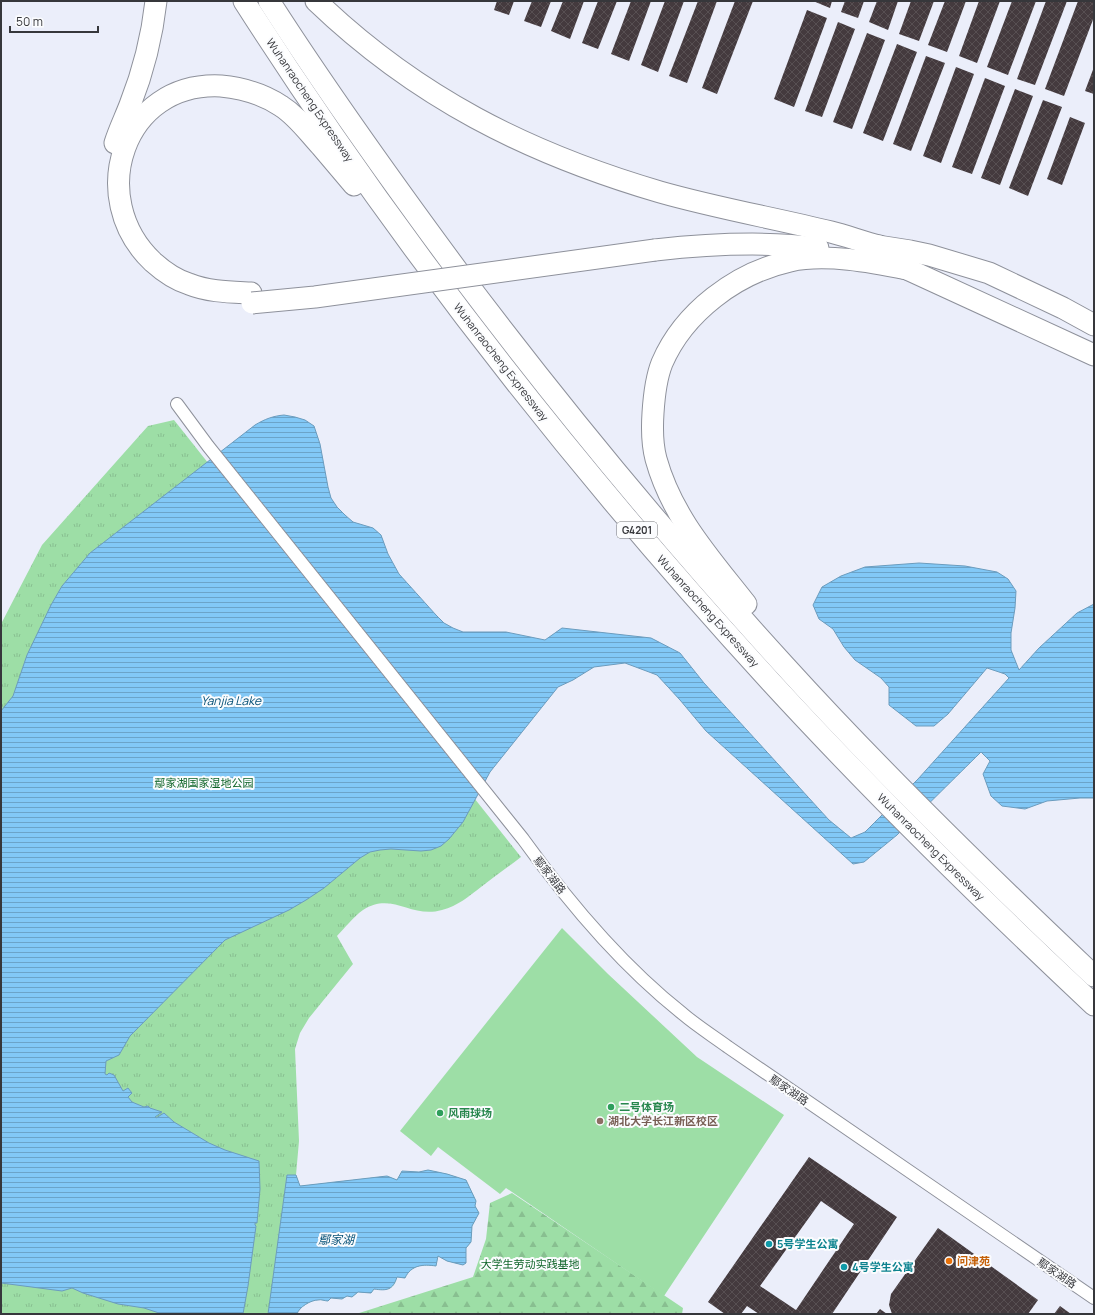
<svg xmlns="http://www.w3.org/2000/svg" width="1095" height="1315" font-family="Manrope,'Noto Sans SC',sans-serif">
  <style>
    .grass { fill: url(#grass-tufts) }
    .forest { fill: url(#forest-firs) }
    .garden { fill: #9ddea6 }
    .water { fill: url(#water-rules); stroke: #6b9cbe }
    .building { fill: url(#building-cross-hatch); fill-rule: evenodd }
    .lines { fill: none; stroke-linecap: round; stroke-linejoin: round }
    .minor-casing { stroke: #8e919b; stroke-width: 14 }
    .motorway-casing { stroke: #8e919b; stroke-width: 23 }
    .minor { stroke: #fff; stroke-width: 12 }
    .motorway { stroke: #fff; stroke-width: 21 }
    .motorway-bridge-casing { stroke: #8e919b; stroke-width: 23; stroke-linecap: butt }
    .motorway-bridge { stroke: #fff; stroke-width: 21 }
    .leisure-dot { fill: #2e9e5b; stroke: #fbfcfe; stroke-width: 1.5 }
    .education-dot { fill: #8d6e63; stroke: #fbfcfe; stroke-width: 1.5 }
    .culture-dot { fill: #0f9aa8; stroke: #fbfcfe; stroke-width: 1.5 }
    .food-dot { fill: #e8710a; stroke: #fbfcfe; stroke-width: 1.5 }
    .labels { text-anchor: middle; stroke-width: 4; stroke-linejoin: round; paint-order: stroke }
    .shield { fill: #fbfcfe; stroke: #717276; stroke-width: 1 }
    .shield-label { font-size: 10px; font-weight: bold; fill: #36373b }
    .street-label { font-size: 11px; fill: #36373b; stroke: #fbfcfe }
    .park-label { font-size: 11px; fill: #0e6428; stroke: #fbfcfe }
    .leisure-label { font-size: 11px; font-weight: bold; fill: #27864d; stroke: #fbfcfe; text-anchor: start }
    .education-label { font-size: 11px; font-weight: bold; fill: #785e54; stroke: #fbfcfe; text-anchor: start }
    .culture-label { font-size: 11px; font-weight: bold; fill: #0d838f; stroke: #fbfcfe; text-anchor: start }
    .food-label { font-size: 11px; font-weight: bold; fill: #c56008; stroke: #fbfcfe; text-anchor: start }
    .water-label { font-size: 12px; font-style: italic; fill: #075177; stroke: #fbfcfe }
  </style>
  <defs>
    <pattern id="grass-tufts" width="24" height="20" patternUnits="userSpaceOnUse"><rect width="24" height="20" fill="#9ddea6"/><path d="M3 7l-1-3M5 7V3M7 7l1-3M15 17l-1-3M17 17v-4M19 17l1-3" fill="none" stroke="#88bf90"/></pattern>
    <pattern id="forest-firs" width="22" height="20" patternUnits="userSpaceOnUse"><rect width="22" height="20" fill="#9ddea6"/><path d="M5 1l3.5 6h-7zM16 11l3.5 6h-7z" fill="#88bf90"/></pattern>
    <pattern id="water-rules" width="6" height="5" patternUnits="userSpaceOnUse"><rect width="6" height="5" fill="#82c8f6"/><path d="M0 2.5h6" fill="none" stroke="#6ba3c8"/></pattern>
    <pattern id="building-cross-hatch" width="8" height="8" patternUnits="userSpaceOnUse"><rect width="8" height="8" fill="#443a3e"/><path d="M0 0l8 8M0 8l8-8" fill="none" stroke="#574f52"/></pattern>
  </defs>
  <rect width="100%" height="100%" fill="#ebeefa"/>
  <path class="grass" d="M174,420L521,857C508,867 494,877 481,887C469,896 458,906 442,910C411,919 392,891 363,910C353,917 345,928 337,936L353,964L309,1018L300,1033L295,1049L299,1141L296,1175L300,1186L387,1176L397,1180L402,1171L419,1172L428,1170L447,1174L466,1180L476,1201L475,1206L479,1213L472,1226L471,1242L466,1248V1263L463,1265L447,1261L438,1256L436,1266C423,1264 411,1265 405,1278L397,1277C394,1290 387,1291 374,1289L371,1293L358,1292L352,1297L347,1296L342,1299L331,1298L328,1301C325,1301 321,1299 318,1300C311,1300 299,1307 297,1314H1V624L42,545L148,426Z"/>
  <polygon class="forest" points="512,1193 683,1308 682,1314 356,1314 473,1277 486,1239 490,1203"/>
  <polygon class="garden" points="562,928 608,974 697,1057 784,1115 664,1296 506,1188 500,1194 438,1147 431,1156 400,1131"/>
  <g class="water">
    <path d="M284,415L295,417L305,420L314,426L320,444L328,487L331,498L337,507L345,515L353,522L373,528L381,535L388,554L399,574L436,615L444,623L453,628L463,632H506L545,640L562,628L651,638L680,653L704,683L829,820L851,838L865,832L918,779L1009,678L1005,674L987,668L948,714L934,726H916L889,705V687L881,678L855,660L844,647L833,629L819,619L813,605L822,587L841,576L865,567L919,563L965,566L997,572L1008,579L1016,591L1015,608L1011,633V650L1019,670L1039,648L1077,613L1094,604V798H1080L1047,801L1025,809L1002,806L991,796L983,774L990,761L981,752L897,835L864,862L853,864L706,731L680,700L657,675L625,663L594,667L573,680L558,687L490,772L463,822L449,839L441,846L431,850L421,851L391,849L380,850L370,852L360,858L324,888L306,900L289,910L225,940L130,1036L119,1055L106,1061L105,1074L107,1075L109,1073L114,1075L123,1091L128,1088L132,1093L128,1097L132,1102L144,1107L148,1106L150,1108L162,1112L155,1117L156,1118L164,1113L174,1122L209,1143L225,1150L259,1161L260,1189L257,1223H255V1225L256,1226L248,1286L243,1314H162L144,1308L118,1304L83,1293L72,1288L62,1291L1,1283V711L13,696L27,655L51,605L62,586L90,553L255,425C265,419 273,416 284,415Z"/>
    <path d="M428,1170L447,1174L466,1180L476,1201L475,1206L479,1213L472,1226L471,1242L466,1248V1263L463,1265L447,1261L438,1256L436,1266C423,1264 411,1265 405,1278L397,1277C393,1290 387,1291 374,1289L371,1293L358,1292L352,1297L347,1296L342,1299L331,1298L328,1301C325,1301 321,1299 318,1300C311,1300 299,1307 297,1314H268L287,1175H296L300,1186L387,1176L397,1180L402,1171L419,1172Z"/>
  </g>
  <g class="building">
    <polygon points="497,1 514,1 509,15 494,10"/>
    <polygon points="532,1 551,1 541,27 524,21"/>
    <polygon points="563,1 584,1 570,39 551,31"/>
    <polygon points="598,1 617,1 598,49 582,43"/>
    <polygon points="631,1 651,1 629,61 611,54"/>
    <polygon points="665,1 684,1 658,72 641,65"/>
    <polygon points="698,1 717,1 687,83 669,76"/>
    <polygon points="735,1 753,1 717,94 702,88"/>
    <polygon points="813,1 832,1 830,8"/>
    <polygon points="845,1 864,1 858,18 841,12"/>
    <polygon points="877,1 898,1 888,30 869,22"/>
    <polygon points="911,1 934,1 919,41 899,34"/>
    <polygon points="945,1 966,1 947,52 928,45"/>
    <polygon points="979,1 1000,1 977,63 959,56"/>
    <polygon points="1012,1 1036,1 1008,75 987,67"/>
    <polygon points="1046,1 1067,1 1035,85 1017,79"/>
    <polygon points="1078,1 1094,1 1094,17 1064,96 1045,89"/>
    <polygon points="807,10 827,18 794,107 774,99"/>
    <polygon points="838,22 855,29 822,117 805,111"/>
    <polygon points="867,33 885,40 852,129 833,122"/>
    <polygon points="897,44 917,52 883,141 863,133"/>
    <polygon points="926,56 945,63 911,151 893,144"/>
    <polygon points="956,67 974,74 941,163 923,156"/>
    <polygon points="1094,67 1094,94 1085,91"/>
    <polygon points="985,78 1005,86 972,174 952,167"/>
    <polygon points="1015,89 1033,96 1000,185 981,178"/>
    <polygon points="1043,100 1062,107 1028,196 1009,188"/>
    <polygon points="1070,117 1085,123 1062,185 1047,179"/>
    <path d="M809,1157L897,1217L832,1314H759L747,1306L741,1314H725L708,1302ZM821,1201L854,1224L796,1310L760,1286Z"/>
    <polygon points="938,1228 1038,1300 1028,1314 892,1314 889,1305 891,1294"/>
    <polygon points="1060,1306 1071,1314 1054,1314"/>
    <polygon points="880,1309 887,1314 876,1314"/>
  </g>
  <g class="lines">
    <defs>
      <path id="minor" d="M177,404L208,446L523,839C569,903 621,965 683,1014C697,1026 713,1036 728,1047L1094,1298"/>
      <g id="motorway">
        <path d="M244,1C398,242 578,471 771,682C874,794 983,901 1094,1005"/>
        <path d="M269,1C328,93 392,182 457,270C560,407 669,539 785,666C883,774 988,876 1094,976"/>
        <path d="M316,1C416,97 527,153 660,192C716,208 774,218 831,232C847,236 863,242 879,246"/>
        <path d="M115,143C119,130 125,118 130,105C143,72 152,37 156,1"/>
        <polyline points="865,244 910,251 929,255 989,273 1063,308 1094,325"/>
        <path d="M655,250C709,244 765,241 818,248"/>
        <polyline points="894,265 907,269 1094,355"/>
        <path d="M251,293C230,292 209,292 189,284C176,280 163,271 153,262C85,198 123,81 221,86C242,88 263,94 281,106C297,116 308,132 321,146C332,159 343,172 354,185"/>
        <path d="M746,604C710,558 672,517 656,459C652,444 652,428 653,413C654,397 656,378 662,363C684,312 736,273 790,261C825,253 872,262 907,269"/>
      </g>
    </defs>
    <use href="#minor" class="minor-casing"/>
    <use href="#motorway" class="motorway-casing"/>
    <use href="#minor" class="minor"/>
    <use href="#motorway" class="motorway"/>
    <defs>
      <polyline id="motorway-bridge" points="252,303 315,297 655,250"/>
    </defs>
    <use href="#motorway-bridge" class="motorway-bridge-casing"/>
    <use href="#motorway-bridge" class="motorway-bridge"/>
  </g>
  <g class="leisure-dot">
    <circle cx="611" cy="1107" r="4"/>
    <circle cx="440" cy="1113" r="4"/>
  </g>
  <circle class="education-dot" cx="600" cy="1121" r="4"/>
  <g class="culture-dot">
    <circle cx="769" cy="1244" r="4"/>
    <circle cx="844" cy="1267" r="4"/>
  </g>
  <circle class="food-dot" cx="949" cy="1261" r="4"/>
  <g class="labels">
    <rect class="shield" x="617" y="522" width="40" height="16" rx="3"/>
    <g class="shield-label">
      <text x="637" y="534">G4201</text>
    </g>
    <g class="street-label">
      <text transform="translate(310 100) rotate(56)" y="4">Wuhanraocheng Expressway</text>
      <text transform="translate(501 362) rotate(52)" y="4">Wuhanraocheng Expressway</text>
      <text transform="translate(708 611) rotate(48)" y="4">Wuhanraocheng Expressway</text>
      <text transform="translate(931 847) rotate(45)" y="4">Wuhanraocheng Expressway</text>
      <text transform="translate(550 875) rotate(52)" y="4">鄢家湖路</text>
      <text transform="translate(789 1090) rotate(34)" y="4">鄢家湖路</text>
      <text transform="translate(1057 1273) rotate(34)" y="4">鄢家湖路</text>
    </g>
    <g class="park-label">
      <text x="204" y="787">鄢家湖国家湿地公园</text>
      <text x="530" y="1268">大学生劳动实践基地</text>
    </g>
    <g class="leisure-label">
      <text x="619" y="1111">二号体育场</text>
      <text x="448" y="1117">风雨球场</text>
    </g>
    <g class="education-label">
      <text x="608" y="1125">湖北大学长江新区校区</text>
    </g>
    <g class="culture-label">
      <text x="777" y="1248">5号学生公寓</text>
      <text x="852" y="1271">4号学生公寓</text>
    </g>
    <g class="food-label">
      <text x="957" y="1265">问津苑</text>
    </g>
    <g class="water-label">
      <text x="231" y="705">Yanjia Lake</text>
      <text x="336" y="1244">鄢家湖</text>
    </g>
  </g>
  <rect width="1095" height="1315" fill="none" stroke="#36373b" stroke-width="4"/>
  <path d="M10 26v6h88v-6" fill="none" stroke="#36373b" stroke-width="2"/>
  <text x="16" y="26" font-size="12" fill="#36373b" stroke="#fbfcfe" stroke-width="3" paint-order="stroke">50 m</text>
</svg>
